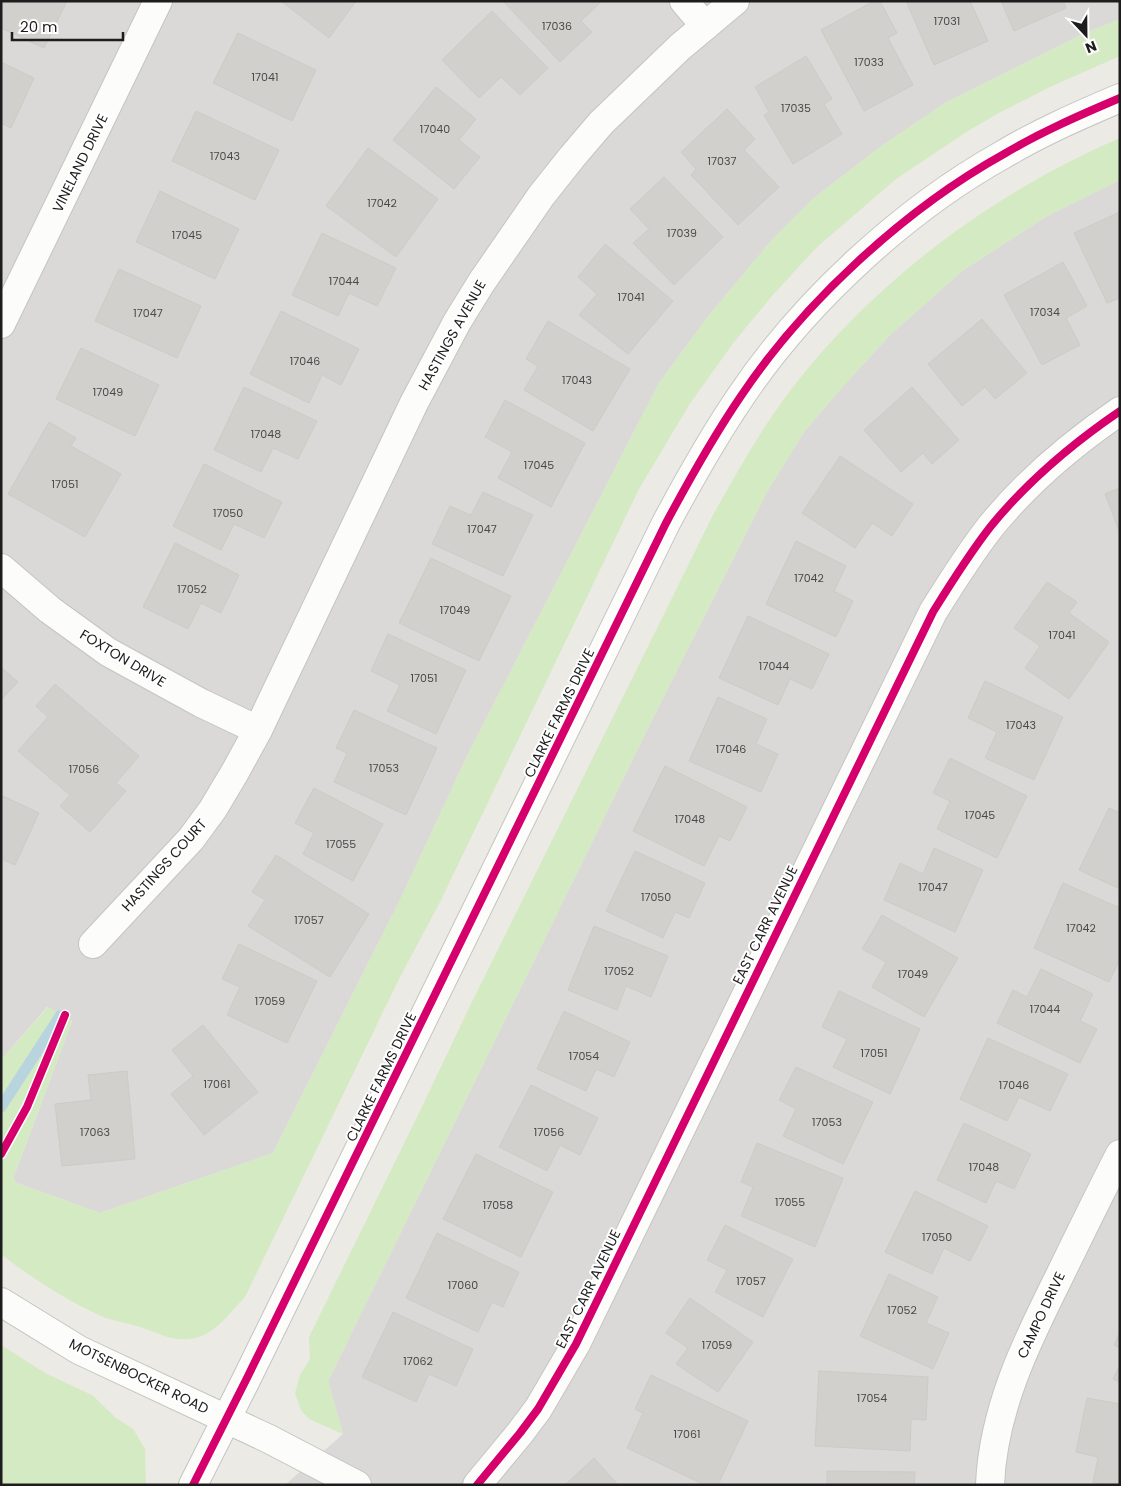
<svg xmlns="http://www.w3.org/2000/svg" width="1121" height="1486" font-family="Poppins,sans-serif">
  <style>
    .residential { fill: #dad9d7 }
    .grass { fill: #d4eac3 }
    .lines { fill: none; stroke-linecap: round; stroke-linejoin: round }
    .stream { stroke: #b7d4df; stroke-width: 11 }
    .building { fill: #d2d0cc; stroke: #cecbc6 }
    .minor-casing { stroke: #c4c4c1; stroke-width: 30 }
    .minor { stroke: #fcfcfb; stroke-width: 28 }
    .cycleway-casing { stroke: #fff; stroke-width: 11 }
    .cycleway { stroke: #d6006c; stroke-width: 8 }
    .labels { text-anchor: middle; stroke-width: 4; stroke-linejoin: round; paint-order: stroke }
    .number-label { font-size: 11px; fill: #4a4a49 }
    .street-label { font-size: 14px; fill: #1d1d1d; stroke: #fff }
  </style>
  <rect width="100%" height="100%" fill="#ebeae5"/>
  <g class="residential">
    <polygon points="1,1 1120,1 1120,19 1081,35 945,103 883,145 814,198 771,241 710,314 659,383 467,756 401,898 273,1153 100,1213 17,1183 13,1179 72,1021 47,1007 1,1060"/>
    <polygon points="1120,180 1120,1485 285,1485 343,1434 328,1381 651,722 767,492 804,432 846,383 890,335 962,271 1047,216"/>
  </g>
  <g class="grass">
    <path d="M1120,19V56L1052,86L997,114L968,131L896,179L816,248L771,297L734,342L689,405L639,489L440,902L400,977L245,1297C230,1312 217,1333 195,1338C174,1343 159,1333 140,1327C129,1323 117,1322 106,1318C72,1304 30,1277 1,1254V1060L48,1007L72,1021L13,1179L17,1183L100,1213L273,1153L401,898L467,756L659,383L710,314L771,241L814,198L883,145L945,103L1081,35Z"/>
    <path d="M1120,138V180L1047,216L962,271L890,335L846,383L804,432L767,492L651,722L328,1381L343,1434L309,1419L301,1410L295,1393L300,1375L310,1359L309,1337L420,1111L468,1010L714,513C735,476 755,440 779,406C862,290 989,194 1120,138Z"/>
    <polygon points="1,1345 45,1373 92,1395 116,1418 133,1429 145,1449 146,1485 1,1485"/>
  </g>
  <g class="lines">
    <polyline class="stream" points="1,1107 60,1016"/>
  </g>
  <g class="building">
    <polygon points="1,1 67,1 44,48 1,28"/>
    <polygon points="281,1 356,1 329,38"/>
    <polygon points="503,1 602,1 581,21 592,32 560,62"/>
    <polygon points="874,1 880,1 897,33 888,38 913,85 864,111 821,30"/>
    <polygon points="906,1 970,1 988,41 934,65"/>
    <polygon points="1001,1 1063,1 1066,8 1014,31"/>
    <polygon points="492,11 548,68 520,95 501,77 479,98 442,60"/>
    <polygon points="238,33 316,70 292,121 213,83"/>
    <polygon points="806,56 832,99 824,104 842,134 793,164 764,115 769,112 755,87"/>
    <polygon points="1,62 34,78 11,128 1,123"/>
    <polygon points="436,87 476,119 459,140 480,157 454,189 393,140"/>
    <polygon points="727,109 755,139 744,150 779,187 738,225 691,175 696,169 681,152"/>
    <polygon points="196,111 279,150 255,200 172,161"/>
    <polygon points="368,148 438,199 396,257 326,206"/>
    <polygon points="664,177 723,237 674,285 633,243 649,229 630,209"/>
    <polygon points="160,191 239,229 215,279 136,242"/>
    <polygon points="1120,212 1120,298 1107,303 1074,233"/>
    <polygon points="322,233 396,268 377,306 349,293 338,316 292,295"/>
    <polygon points="605,244 673,301 628,354 579,315 597,294 578,277"/>
    <polygon points="1063,262 1087,306 1066,318 1080,345 1042,365 1004,295"/>
    <polygon points="119,269 201,306 177,358 95,321"/>
    <polygon points="281,311 359,349 341,385 322,375 309,403 250,374"/>
    <polygon points="982,319 1027,373 995,399 985,387 962,406 928,364"/>
    <polygon points="548,321 630,369 593,431 524,390 538,366 526,359"/>
    <polygon points="81,348 159,385 135,436 56,399"/>
    <polygon points="244,387 317,421 298,459 273,448 261,472 214,450"/>
    <polygon points="912,387 959,440 932,464 923,453 901,472 864,430"/>
    <polygon points="505,400 585,443 551,507 498,478 512,452 485,437"/>
    <polygon points="49,422 76,438 71,446 121,474 85,537 8,494"/>
    <polygon points="840,456 913,504 892,536 872,523 855,548 802,513"/>
    <polygon points="204,464 282,502 264,538 234,524 221,550 173,526"/>
    <polygon points="1120,488 1120,533 1105,494"/>
    <polygon points="483,492 533,515 503,576 432,544 450,506 471,515"/>
    <polygon points="796,541 846,566 834,591 853,601 836,637 766,604"/>
    <polygon points="175,543 239,575 221,613 201,603 188,629 143,607"/>
    <polygon points="431,558 511,596 479,661 399,623"/>
    <polygon points="1047,582 1077,602 1069,613 1109,642 1069,699 1025,668 1040,646 1014,628"/>
    <polygon points="748,616 829,654 812,689 790,679 778,705 719,678"/>
    <polygon points="388,634 466,670 436,734 387,711 400,685 371,671"/>
    <polygon points="1,667 18,682 1,700"/>
    <polygon points="985,681 1063,717 1034,780 985,758 997,732 968,718"/>
    <polygon points="55,684 139,756 116,783 126,791 90,832 60,806 70,795 18,751 48,717 36,706"/>
    <polygon points="718,697 767,719 756,744 778,754 761,792 689,761"/>
    <polygon points="354,710 437,748 406,815 334,782 347,753 336,748"/>
    <polygon points="950,758 1027,796 997,858 937,829 950,801 933,793"/>
    <polygon points="665,766 747,807 730,841 719,836 704,866 633,831"/>
    <polygon points="314,788 383,824 353,881 303,854 314,833 295,823"/>
    <polygon points="3,796 39,813 15,865 1,859 1,801"/>
    <polygon points="1109,808 1120,813 1120,889 1079,870"/>
    <polygon points="934,848 983,870 955,932 884,900 900,863 923,874"/>
    <polygon points="635,851 705,883 689,918 675,912 663,938 606,911"/>
    <polygon points="276,855 369,914 330,977 248,926 265,900 252,892"/>
    <polygon points="1063,883 1120,908 1120,959 1109,982 1034,948"/>
    <polygon points="882,915 958,958 924,1017 872,987 886,962 862,949"/>
    <polygon points="594,926 668,956 651,997 626,986 617,1010 568,990"/>
    <polygon points="239,944 317,981 287,1043 227,1015 240,987 222,979"/>
    <polygon points="1041,969 1093,994 1080,1021 1097,1029 1080,1063 997,1023 1013,990 1027,997"/>
    <polygon points="839,991 920,1029 890,1094 833,1067 847,1039 822,1027"/>
    <polygon points="564,1011 630,1042 614,1077 596,1069 586,1091 537,1069"/>
    <polygon points="203,1025 258,1092 204,1135 171,1094 193,1076 172,1050"/>
    <polygon points="988,1038 1068,1074 1050,1111 1019,1097 1007,1121 960,1099"/>
    <polygon points="796,1067 873,1102 843,1164 783,1136 796,1109 779,1100"/>
    <polygon points="127,1071 135,1159 62,1166 55,1104 91,1100 88,1075"/>
    <polygon points="531,1085 598,1118 580,1155 560,1145 547,1171 499,1147"/>
    <polygon points="964,1123 1031,1154 1014,1189 996,1181 986,1203 937,1180"/>
    <polygon points="757,1143 843,1178 815,1247 741,1216 753,1187 741,1182"/>
    <polygon points="476,1154 553,1192 521,1257 443,1219"/>
    <polygon points="915,1191 988,1226 970,1261 944,1248 932,1274 885,1252"/>
    <polygon points="725,1225 793,1259 763,1317 715,1292 727,1270 707,1260"/>
    <polygon points="437,1233 519,1272 503,1307 492,1302 478,1332 406,1298"/>
    <polygon points="889,1274 938,1297 926,1323 949,1333 933,1369 860,1336"/>
    <polygon points="690,1298 753,1342 718,1392 676,1364 688,1348 666,1333"/>
    <polygon points="393,1312 473,1349 456,1386 429,1374 416,1402 362,1377"/>
    <polygon points="1120,1332 1120,1348 1114,1345"/>
    <polygon points="1120,1365 1120,1382 1113,1379"/>
    <polygon points="819,1371 928,1377 926,1420 911,1419 910,1451 815,1446"/>
    <polygon points="651,1375 748,1421 718,1485 705,1485 627,1448 643,1413 635,1409"/>
    <polygon points="1087,1398 1120,1404 1120,1485 1107,1485 1093,1482 1098,1457 1076,1452"/>
    <polygon points="594,1458 618,1485 565,1485"/>
    <polygon points="827,1471 915,1472 914,1485 827,1485"/>
  </g>
  <g class="lines">
    <defs>
      <g id="minor">
        <polyline points="684,1 705,26"/>
        <polyline points="1,324 158,1"/>
        <polyline points="1,568 50,610 108,652 201,703 258,730"/>
        <polyline points="93,944 191,839 213,809 235,772 258,730 414,403 457,322 481,283 541,196 572,157 601,123 680,47 735,1"/>
        <polyline points="1,1302 79,1350 269,1439 357,1485"/>
        <path d="M193,1485L247,1378L666,523C689,480 713,437 741,396C804,302 905,209 1004,154C1041,132 1080,115 1120,98"/>
        <path d="M477,1485L520,1433L538,1409L576,1344L933,612C951,583 969,554 991,526C1027,482 1073,443 1120,411"/>
        <path d="M990,1485C993,1410 1026,1343 1059,1277C1079,1236 1099,1195 1120,1154"/>
      </g>
    </defs>
    <use href="#minor" class="minor-casing"/>
    <use href="#minor" class="minor"/>
    <defs>
      <g id="cycleway">
        <polyline points="1,1154 27,1107 65,1015"/>
        <path d="M193,1485L247,1378L666,523C689,480 713,437 741,396C804,302 905,209 1004,154C1041,132 1080,115 1120,98"/>
        <path d="M477,1485L520,1433L538,1409L576,1344L933,612C951,583 969,554 991,526C1027,482 1073,443 1120,411"/>
      </g>
    </defs>
    <use href="#cycleway" class="cycleway-casing"/>
    <use href="#cycleway" class="cycleway"/>
  </g>
  <g class="labels">
    <g class="number-label">
      <text x="947" y="25">17031</text>
      <text x="557" y="30">17036</text>
      <text x="869" y="66">17033</text>
      <text x="265" y="81">17041</text>
      <text x="796" y="112">17035</text>
      <text x="435" y="133">17040</text>
      <text x="225" y="160">17043</text>
      <text x="722" y="165">17037</text>
      <text x="382" y="207">17042</text>
      <text x="682" y="237">17039</text>
      <text x="187" y="239">17045</text>
      <text x="344" y="285">17044</text>
      <text x="631" y="301">17041</text>
      <text x="1045" y="316">17034</text>
      <text x="148" y="317">17047</text>
      <text x="305" y="365">17046</text>
      <text x="577" y="384">17043</text>
      <text x="108" y="396">17049</text>
      <text x="266" y="438">17048</text>
      <text x="539" y="469">17045</text>
      <text x="65" y="488">17051</text>
      <text x="228" y="517">17050</text>
      <text x="482" y="533">17047</text>
      <text x="809" y="582">17042</text>
      <text x="192" y="593">17052</text>
      <text x="455" y="614">17049</text>
      <text x="1062" y="639">17041</text>
      <text x="774" y="670">17044</text>
      <text x="424" y="682">17051</text>
      <text x="1021" y="729">17043</text>
      <text x="731" y="753">17046</text>
      <text x="384" y="772">17053</text>
      <text x="84" y="773">17056</text>
      <text x="980" y="819">17045</text>
      <text x="690" y="823">17048</text>
      <text x="341" y="848">17055</text>
      <text x="933" y="891">17047</text>
      <text x="656" y="901">17050</text>
      <text x="309" y="924">17057</text>
      <text x="1081" y="932">17042</text>
      <text x="619" y="975">17052</text>
      <text x="913" y="978">17049</text>
      <text x="270" y="1005">17059</text>
      <text x="1045" y="1013">17044</text>
      <text x="874" y="1057">17051</text>
      <text x="584" y="1060">17054</text>
      <text x="217" y="1088">17061</text>
      <text x="1014" y="1089">17046</text>
      <text x="827" y="1126">17053</text>
      <text x="95" y="1136">17063</text>
      <text x="549" y="1136">17056</text>
      <text x="984" y="1171">17048</text>
      <text x="790" y="1206">17055</text>
      <text x="498" y="1209">17058</text>
      <text x="937" y="1241">17050</text>
      <text x="751" y="1285">17057</text>
      <text x="463" y="1289">17060</text>
      <text x="902" y="1314">17052</text>
      <text x="717" y="1349">17059</text>
      <text x="418" y="1365">17062</text>
      <text x="872" y="1402">17054</text>
      <text x="687" y="1438">17061</text>
    </g>
    <g class="street-label">
      <text transform="translate(80 163) rotate(-64)" y="5">VINELAND DRIVE</text>
      <text transform="translate(452 335) rotate(-61)" y="5">HASTINGS AVENUE</text>
      <text transform="translate(123 658) rotate(31)" y="5">FOXTON DRIVE</text>
      <text transform="translate(559 713) rotate(-64)" y="5">CLARKE FARMS DRIVE</text>
      <text transform="translate(164 865) rotate(-48)" y="5">HASTINGS COURT</text>
      <text transform="translate(765 925) rotate(-64)" y="5">EAST CARR AVENUE</text>
      <text transform="translate(381 1077) rotate(-64)" y="5">CLARKE FARMS DRIVE</text>
      <text transform="translate(588 1289) rotate(-64)" y="5">EAST CARR AVENUE</text>
      <text transform="translate(1041 1315) rotate(-65)" y="5">CAMPO DRIVE</text>
      <text transform="translate(139 1376) rotate(26)" y="5">MOTSENBOCKER ROAD</text>
    </g>
  </g>
  <rect width="1121" height="1486" fill="none" stroke="#1d1d1d" stroke-width="5"/>
  <g transform="translate(1086 35) rotate(158)" stroke="#ffffff" stroke-width="4" paint-order="stroke">
  <path d="M0-4L9 19L0 12L-9 19Z" fill="#1d1d1d"/>
  <text y="-8" font-size="14" font-weight="bold" text-anchor="middle" fill="#1d1d1d">N</text>
  </g>
  <path d="M12 32v8h111v-8" fill="none" stroke="#1d1d1d" stroke-width="2.5"/>
  <text x="20" y="32" font-size="15" fill="#1d1d1d" stroke="#ffffff" stroke-width="4" paint-order="stroke">20 m</text>
</svg>
